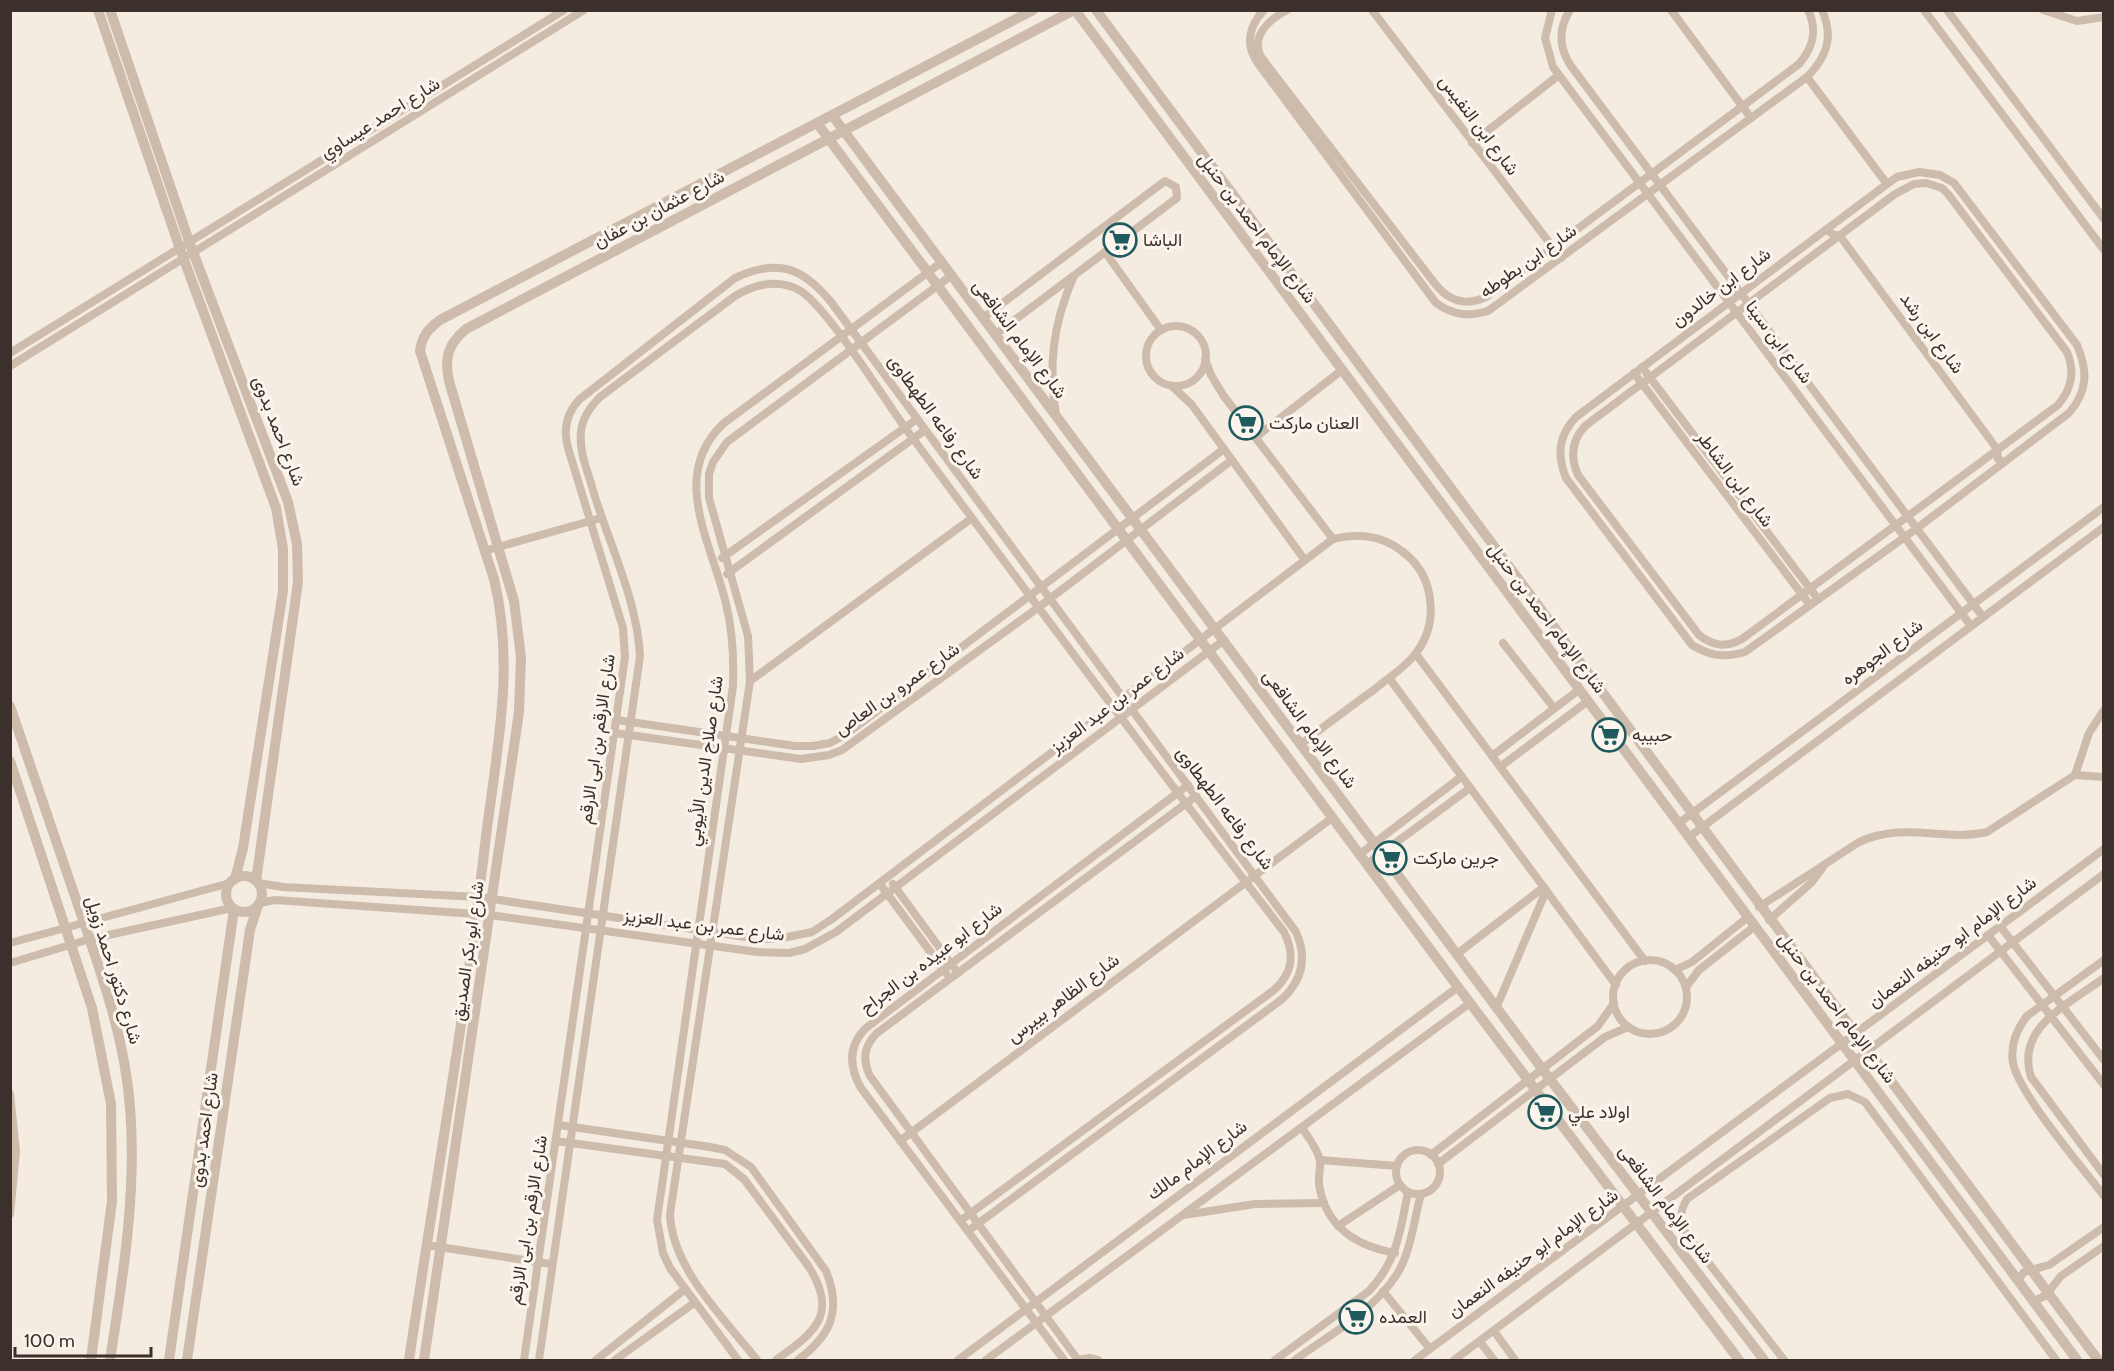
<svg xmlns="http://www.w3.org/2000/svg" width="2114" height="1371" font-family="Cabin,Vazirmatn,sans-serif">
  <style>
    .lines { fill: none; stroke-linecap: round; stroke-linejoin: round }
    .minor { stroke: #cdbbac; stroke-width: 8 }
    .tertiary { stroke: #cdbbac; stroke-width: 10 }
    .labels { text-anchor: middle; stroke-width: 6; stroke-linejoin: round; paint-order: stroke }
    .street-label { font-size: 18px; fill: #3b302b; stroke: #fbf5ee }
    .poi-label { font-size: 18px; fill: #3b302b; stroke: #fbf5ee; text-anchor: start }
  </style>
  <rect width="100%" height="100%" fill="#f4ebe1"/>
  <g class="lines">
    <g class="minor">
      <path d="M1264,10C1249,26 1245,44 1257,62L1436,303C1453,315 1468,317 1488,311L1807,77C1827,57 1834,37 1822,10"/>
      <path d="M1287,10C1270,19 1250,36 1261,57L1436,285C1450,302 1466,306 1486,297L1799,64C1813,48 1818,31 1808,10"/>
      <polyline points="1372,10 1561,258"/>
      <polyline points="1552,10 1545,38 1553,67 1971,626"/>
      <path d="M1570,10C1558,29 1559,48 1571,66L1983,617"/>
      <polyline points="1671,10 1751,118"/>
      <polyline points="1924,10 2104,250"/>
      <polyline points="1947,10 2104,219"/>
      <polyline points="2043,10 2077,21 2104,17"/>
      <polyline points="1807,77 1887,184"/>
      <polyline points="1472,143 1559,75"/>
      <path d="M1919,172L1940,175L1954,183L2077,345C2088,371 2088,391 2069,413L1916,529L1745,652C1725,658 1710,656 1692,645L1566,478C1557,455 1558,436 1576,417L1887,184L1897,177Z"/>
      <path d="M1926,183L1942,188L1948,194L2067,352C2075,372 2072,388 2058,405L1742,639C1726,648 1713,646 1699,635L1578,475C1570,457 1572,440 1585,426L1895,194L1914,184Z"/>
      <polyline points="1827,229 1832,234 1840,236 1997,449 1998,459 2004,462"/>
      <polyline points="1105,252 1161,330"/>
      <polyline points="984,317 1165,181 1176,187 1177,198 996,334"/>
      <circle cx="1176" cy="356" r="30"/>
      <polyline points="10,353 564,10"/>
      <polyline points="1205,359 1211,375 1223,395 1333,539"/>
      <polyline points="10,366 584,10"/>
      <polyline points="1642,367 1818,599"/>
      <polyline points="1634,373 1810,605"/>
      <polyline points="1172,386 1192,405 1304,559"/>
      <path d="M1056,415C1048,366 1053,324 1073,278"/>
      <polyline points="1256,437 1342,370"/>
      <polyline points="484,551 601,518"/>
      <polyline points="722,558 917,419"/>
      <polyline points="727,574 925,430"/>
      <polyline points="1503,643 1554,708"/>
      <polyline points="1416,654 1645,961"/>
      <polyline points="1389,678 1616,985"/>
      <polyline points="750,681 972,518"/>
      <polyline points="617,720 795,746 813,746 830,743 845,735 1224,449"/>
      <polyline points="615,733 801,759 829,755 842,750 1039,607 1232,460"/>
      <polyline points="1492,756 1580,689"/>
      <polyline points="1500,767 1588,701"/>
      <polyline points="2075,775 2089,733 2104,710"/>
      <polyline points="1679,823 2104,507"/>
      <polyline points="1689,837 2104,527"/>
      <polyline points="1360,854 1461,777"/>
      <polyline points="1367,864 1470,788"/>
      <path d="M258,883L283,887L479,897L759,939H777L812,932L832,919L1333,539C1362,532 1387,536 1409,557C1435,581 1438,625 1416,653C1406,667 1388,678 1375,689C1350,707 1326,725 1301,744"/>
      <polyline points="880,884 946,973"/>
      <polyline points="893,884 958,973"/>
      <polyline points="259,903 275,900 490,915 757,952 789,953 805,949 836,932 1224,640"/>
      <path d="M1759,907L1859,842C1906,821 1942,842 1987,832L2075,775L2104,777"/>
      <polyline points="1769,920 1811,883 1823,867"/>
      <polyline points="2000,926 2104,1060"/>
      <polyline points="1988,935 2104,1085"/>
      <polyline points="10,943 230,883"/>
      <polyline points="1457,954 1544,887"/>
      <path d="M2104,960L2027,1016C2016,1030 2010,1045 2013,1063C2019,1094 2082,1167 2104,1196"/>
      <circle cx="1650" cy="997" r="37"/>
      <polyline points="10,963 90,939 232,908"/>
      <polyline points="1675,970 1692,962 1748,917"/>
      <path d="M2104,978C2069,1004 2015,1027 2031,1077L2104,1175"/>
      <polyline points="1686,987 1699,970 1755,926"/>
      <polyline points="1497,1006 1546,891"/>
      <polyline points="10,1094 16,1151 10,1214"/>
      <path d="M559,1125L710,1147L725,1150L751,1167L826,1271C842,1311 831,1335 798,1360"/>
      <path d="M1302,1128C1308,1137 1318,1149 1320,1161C1321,1168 1318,1176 1319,1184C1325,1226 1356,1246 1395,1253"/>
      <path d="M556,1141L725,1164L744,1179L809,1267C839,1315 814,1333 776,1360"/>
      <polyline points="900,1141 1332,818"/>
      <circle cx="1418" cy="1172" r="22"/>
      <polyline points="1431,1155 1598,1026 1614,1003"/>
      <polyline points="1320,1160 1397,1166"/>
      <polyline points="1438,1164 1605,1037 1628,1027"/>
      <polyline points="1184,1215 1255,1204 1324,1203"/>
      <polyline points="1338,1226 1400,1185"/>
      <polyline points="426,1245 551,1264"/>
      <polyline points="2019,1279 2024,1272 2049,1265 2104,1227"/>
      <polyline points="1383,1291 1430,1349"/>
      <polyline points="2034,1301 2045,1296 2061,1276 2104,1246"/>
      <polyline points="1494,1331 1515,1360"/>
      <polyline points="1480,1342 1494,1360"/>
      <path d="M524,1360L625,657L623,628L568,448C563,429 566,413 580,399L735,278C778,258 802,267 831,302L1296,932C1308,959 1302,981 1281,1000L968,1231"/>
      <path d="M539,1360L640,656C637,598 608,542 592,487C587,469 579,451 581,432C582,418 590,407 600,397L735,296C754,285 777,278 799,290C826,305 884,399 906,429C1031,598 1156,766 1284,932C1295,954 1293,973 1274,990L960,1221"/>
      <polyline points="596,1360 684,1290"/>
      <polyline points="615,1360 694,1303"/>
      <path d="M738,1360L670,1268L663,1253L657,1220L733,686C734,658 733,632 726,604C712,543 668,475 724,423L942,262"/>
      <path d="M757,1360C724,1318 672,1269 670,1214L750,681L748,636L709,498V474L713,462L727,442L952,275"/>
      <polyline points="958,1360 1458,987"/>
      <polyline points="986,1360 1470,1003"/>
      <path d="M1064,1360L861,1088C849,1067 848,1046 866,1028L1188,785"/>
      <polyline points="1077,1360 1089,1358 1098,1360"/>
      <path d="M1078,1360L870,1076C862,1059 864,1046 877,1033L1196,796"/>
      <path d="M1275,1360L1369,1291C1398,1260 1400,1231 1408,1192"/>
      <path d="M1295,1360C1329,1335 1374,1311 1397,1274C1411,1252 1414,1219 1421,1194"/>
      <polyline points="1415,1360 2104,849"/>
      <polyline points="1454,1360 2104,874"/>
      <path d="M1784,1360L1687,1235C1679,1223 1679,1212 1687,1199L1830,1098L1848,1094L1865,1102L2056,1360"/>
    </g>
    <g class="tertiary">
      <polyline points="98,10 180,249 276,508 283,549 283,591 243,848 235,879"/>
      <polyline points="110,10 190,244 288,502 297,544 298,582 256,881"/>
      <polyline points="1075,10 2077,1360"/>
      <polyline points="1096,10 2098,1360"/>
      <polyline points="832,115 1543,1070 1764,1360"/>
      <polyline points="817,123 1458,987 1739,1360"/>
      <path d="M10,706C33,773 56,841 79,908C101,973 125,1038 130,1107C137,1191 123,1277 110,1360"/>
      <polyline points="10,761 92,1008 111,1104 112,1201 91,1360"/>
      <circle cx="244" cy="894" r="18"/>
      <polyline points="169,1360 234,909"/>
      <polyline points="187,1360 250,930 258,905"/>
      <path d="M409,1360C435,1186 466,1011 486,836C497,749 515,665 494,579L420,351C422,336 428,329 440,320L1033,10"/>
      <path d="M424,1360L519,712L521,657L514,601L449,381C444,358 448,344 466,329L1074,10"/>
    </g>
  </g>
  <defs>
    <symbol id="supermarket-ring" viewBox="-11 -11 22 22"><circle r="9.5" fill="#fbf5ee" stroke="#1f5a5e" stroke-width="1.5"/><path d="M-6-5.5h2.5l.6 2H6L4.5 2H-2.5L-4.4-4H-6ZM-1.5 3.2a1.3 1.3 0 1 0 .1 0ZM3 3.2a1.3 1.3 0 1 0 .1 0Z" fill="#1f5a5e"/></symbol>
  </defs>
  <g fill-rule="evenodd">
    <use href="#supermarket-ring" x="1101" y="221" width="38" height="38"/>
    <use href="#supermarket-ring" x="1227" y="404" width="38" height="38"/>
    <use href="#supermarket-ring" x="1590" y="716" width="38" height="38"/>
    <use href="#supermarket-ring" x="1371" y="839" width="38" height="38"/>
    <use href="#supermarket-ring" x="1526" y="1093" width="38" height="38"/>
    <use href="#supermarket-ring" x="1337" y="1298" width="38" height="38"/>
  </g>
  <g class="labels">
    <g class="street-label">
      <text transform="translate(380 118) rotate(-32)" y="6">شارع احمد عيساوي</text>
      <text transform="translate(1479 125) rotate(53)" y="6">شارع ابن النفيس</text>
      <text transform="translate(659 209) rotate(-28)" y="6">شارع عثمان بن عفان</text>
      <text transform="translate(1257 228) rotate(53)" y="6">شارع الإمام احمد بن حنبل</text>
      <text transform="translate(1528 261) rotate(-35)" y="6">شارع ابن بطوطه</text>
      <text transform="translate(1721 287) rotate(-37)" y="6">شارع ابن خالدون</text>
      <text transform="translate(1932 333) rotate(54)" y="6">شارع ابن رشد</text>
      <text transform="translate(1020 339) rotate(53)" y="6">شارع الإمام الشافعى</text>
      <text transform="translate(1779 342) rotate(53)" y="6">شارع ابن سينا</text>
      <text transform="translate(936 417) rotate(54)" y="6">شارع رفاعه الطهطاوى</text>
      <text transform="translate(279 431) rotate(69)" y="6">شارع احمد بدوى</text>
      <text transform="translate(1735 479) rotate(53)" y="6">شارع ابن الشاطر</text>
      <text transform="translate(1547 618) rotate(53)" y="6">شارع الإمام احمد بن حنبل</text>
      <text transform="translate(1882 652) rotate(-37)" y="6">شارع الجوهره</text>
      <text transform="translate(897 689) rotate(-35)" y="6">شارع عمرو بن العاص</text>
      <text transform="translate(1117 700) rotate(-37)" y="6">شارع عمر بن عبد العزيز</text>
      <text transform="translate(1310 729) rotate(53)" y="6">شارع الإمام الشافعى</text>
      <text transform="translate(597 739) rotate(-82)" y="6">شارع الارقم بن ابى الارقم</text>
      <text transform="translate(705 761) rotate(-82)" y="6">شارع صلاح الدين الأيوبي</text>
      <text transform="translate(1225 808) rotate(53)" y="6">شارع رفاعه الطهطاوى</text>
      <text transform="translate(704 925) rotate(7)" y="6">شارع عمر بن عبد العزيز</text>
      <text transform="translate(1952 942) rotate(-37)" y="6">شارع الإمام ابو حنيفه النعمان</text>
      <text transform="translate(468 951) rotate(-82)" y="6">شارع ابو بكر الصديق</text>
      <text transform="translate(931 958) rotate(-37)" y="6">شارع ابو عبيده بن الجراح</text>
      <text transform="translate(114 970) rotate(73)" y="6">شارع دكتور احمد زويل</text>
      <text transform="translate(1063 998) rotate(-37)" y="6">شارع الظاهر بيبرس</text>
      <text transform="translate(1837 1008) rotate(53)" y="6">شارع الإمام احمد بن حنبل</text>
      <text transform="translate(204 1130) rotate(-82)" y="6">شارع احمد بدوى</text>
      <text transform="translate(1197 1160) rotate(-37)" y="6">شارع الإمام مالك</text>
      <text transform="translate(1666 1204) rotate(53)" y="6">شارع الإمام الشافعى</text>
      <text transform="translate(528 1220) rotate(-81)" y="6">شارع الارقم بن ابى الارقم</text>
      <text transform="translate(1533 1253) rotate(-36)" y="6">شارع الإمام ابو حنيفه النعمان</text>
    </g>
    <g class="poi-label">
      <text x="1143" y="246">الباشا</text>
      <text x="1269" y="429">العنان ماركت</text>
      <text x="1632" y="741">حبيبه</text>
      <text x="1413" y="864">جرين ماركت</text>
      <text x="1568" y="1118">اولاد علي</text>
      <text x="1379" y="1323">العمده</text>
    </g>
  </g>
  <rect width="2114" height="1371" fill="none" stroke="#3b302b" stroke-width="24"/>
  <path d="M15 1347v9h136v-9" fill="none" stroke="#3b302b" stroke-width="3"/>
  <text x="24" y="1347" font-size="18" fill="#3b302b" stroke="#fbf5ee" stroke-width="4.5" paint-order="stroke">100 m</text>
</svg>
